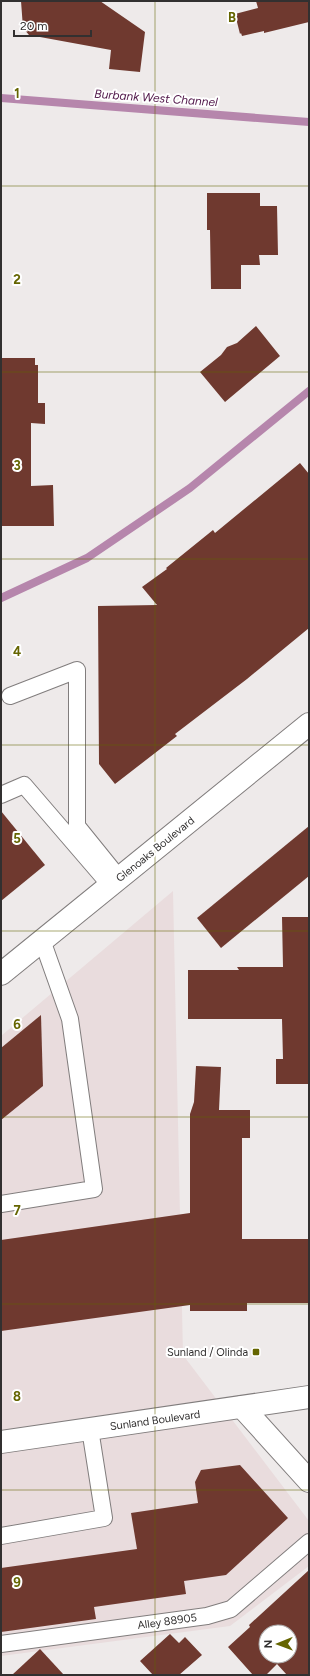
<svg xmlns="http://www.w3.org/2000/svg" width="310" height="1676" font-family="Figtree,sans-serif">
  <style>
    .built { fill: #e9dcdd }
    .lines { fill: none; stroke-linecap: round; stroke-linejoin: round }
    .stream { stroke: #b686ac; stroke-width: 8 }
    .building { fill: #6f392f; fill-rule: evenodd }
    .service-casing { stroke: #817d7d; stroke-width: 18 }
    .minor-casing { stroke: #817d7d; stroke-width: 24 }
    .secondary-casing { stroke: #817d7d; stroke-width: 24 }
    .primary-casing { stroke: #817d7d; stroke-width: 24 }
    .service { stroke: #fff; stroke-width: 16 }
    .minor { stroke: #fff; stroke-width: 22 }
    .secondary { stroke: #fff; stroke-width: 22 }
    .primary { stroke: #fff; stroke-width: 22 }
    .grid { fill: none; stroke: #656500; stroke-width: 1; stroke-opacity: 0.55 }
    .poi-dot { fill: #656500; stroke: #fff; stroke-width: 1.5 }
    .labels { text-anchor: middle; stroke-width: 4; stroke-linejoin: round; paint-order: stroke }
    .street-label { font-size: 11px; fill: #323030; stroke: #fff }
    .poi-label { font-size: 11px; fill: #323030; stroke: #fff; text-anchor: end }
    .water-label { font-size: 12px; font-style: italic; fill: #4f1548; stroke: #fff }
    .grid-label { font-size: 13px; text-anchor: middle; font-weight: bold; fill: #656500; stroke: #fff; stroke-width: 4; stroke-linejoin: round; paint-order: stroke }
  </style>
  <rect width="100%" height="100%" fill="#eeeaea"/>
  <polygon class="built" points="173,891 183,1355 309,1521 309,1566 230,1626 1,1656 1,1036"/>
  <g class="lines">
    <g class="stream">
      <polyline points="1,98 309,122"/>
      <polyline points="1,598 87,558 190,488 309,391"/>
    </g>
  </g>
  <g class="building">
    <polygon points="21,1 100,1 145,32 140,72 109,69 111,50 29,35 23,28"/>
    <polygon points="256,1 309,1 309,22 264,33 264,31 242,36 241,33 240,34 235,14 258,8"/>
    <polygon points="207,193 260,193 260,206 277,206 278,255 259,255 260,265 241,265 241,289 211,289 210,230 207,230"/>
    <polygon points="256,326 280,356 225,402 200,372 221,355 227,347 237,343"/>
    <polygon points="1,358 35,358 35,365 38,365 38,403 45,403 45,424 31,423 31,486 53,485 54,526 1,526"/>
    <polygon points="300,463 309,474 309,628 247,679 175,734 177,736 115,784 99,764 98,606 157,605 142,587 167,569 166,568 213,530 215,533"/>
    <polygon points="1,811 45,865 1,901"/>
    <polygon points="309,826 309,876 221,948 197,918"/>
    <polygon points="282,917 309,917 309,1084 276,1084 276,1059 283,1059 282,1019 188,1019 188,970 239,970 237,967 283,967"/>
    <polygon points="41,1015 43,1086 1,1120 1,1048"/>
    <polygon points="196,1066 221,1067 219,1110 250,1110 250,1138 242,1138 242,1239 309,1239 309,1303 247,1303 247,1311 190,1311 190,1305 1,1331 1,1240 190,1213 190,1114 194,1102"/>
    <polygon points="240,1465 288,1518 226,1575 184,1581 186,1594 94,1607 96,1619 1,1632 1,1568 137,1549 131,1513 198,1503 195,1482 201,1470"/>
    <path d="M309,1570V1675H287L277,1664L266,1675H253L228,1647L250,1627L249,1625ZM266,1632H290V1656H266Z"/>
    <polygon points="170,1634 179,1643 185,1637 202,1655 179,1675 153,1675 140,1661"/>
    <polygon points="40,1649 64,1675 12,1675"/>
  </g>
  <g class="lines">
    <defs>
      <g id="service">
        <polyline points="10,696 77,670 77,826 119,878"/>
        <polyline points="1,795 24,785 110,885"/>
        <polyline points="1,1204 94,1189 70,1019 42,940"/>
        <polyline points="1,1536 104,1518 90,1429"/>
        <polyline points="1,1644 207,1616 231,1609 309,1542"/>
      </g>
      <polyline id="minor" points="242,1407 309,1481"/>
      <polyline id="secondary" points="1,974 309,724"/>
      <polyline id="primary" points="1,1442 309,1397"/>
    </defs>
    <use href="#service" class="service-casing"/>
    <use href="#minor" class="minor-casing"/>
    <use href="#secondary" class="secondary-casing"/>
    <use href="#primary" class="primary-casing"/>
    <use href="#service" class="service"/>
    <use href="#minor" class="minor"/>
    <use href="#secondary" class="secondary"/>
    <use href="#primary" class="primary"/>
  </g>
  <path class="grid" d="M155,1V1675M1,186H309M1,372H309M1,559H309M1,745H309M1,931H309M1,1117H309M1,1304H309M1,1490H309"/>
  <rect class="poi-dot" x="252" y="1348" width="8" height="8" rx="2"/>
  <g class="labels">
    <g class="street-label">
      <text transform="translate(155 849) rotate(-39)" y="4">Glenoaks Boulevard</text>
      <text transform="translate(155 1420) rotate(-8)" y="4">Sunland Boulevard</text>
      <text transform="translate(167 1621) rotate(-8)" y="4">Alley 88905</text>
    </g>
    <g class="poi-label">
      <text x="248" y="1356">Sunland / Olinda</text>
    </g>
    <g class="water-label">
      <text transform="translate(156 98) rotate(4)" y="4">Burbank West Channel</text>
    </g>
  </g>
  <g class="grid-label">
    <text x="232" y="22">B</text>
    <text x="17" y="98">1</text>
    <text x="17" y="284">2</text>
    <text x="17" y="470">3</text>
    <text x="17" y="656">4</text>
    <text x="17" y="843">5</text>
    <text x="17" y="1029">6</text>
    <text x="17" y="1215">7</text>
    <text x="17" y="1401">8</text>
    <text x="17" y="1587">9</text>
  </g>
  <rect width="310" height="1676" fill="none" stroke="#323030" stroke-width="4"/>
  <g transform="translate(278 1644) rotate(269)"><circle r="19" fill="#ffffff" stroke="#adacac"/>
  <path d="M0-3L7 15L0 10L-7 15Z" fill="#656500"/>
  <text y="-6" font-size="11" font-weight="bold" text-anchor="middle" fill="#323030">N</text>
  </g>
  <path d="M14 30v6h77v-6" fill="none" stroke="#323030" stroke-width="2"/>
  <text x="20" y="30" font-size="12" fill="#323030" stroke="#ffffff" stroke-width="3" paint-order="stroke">20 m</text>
</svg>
